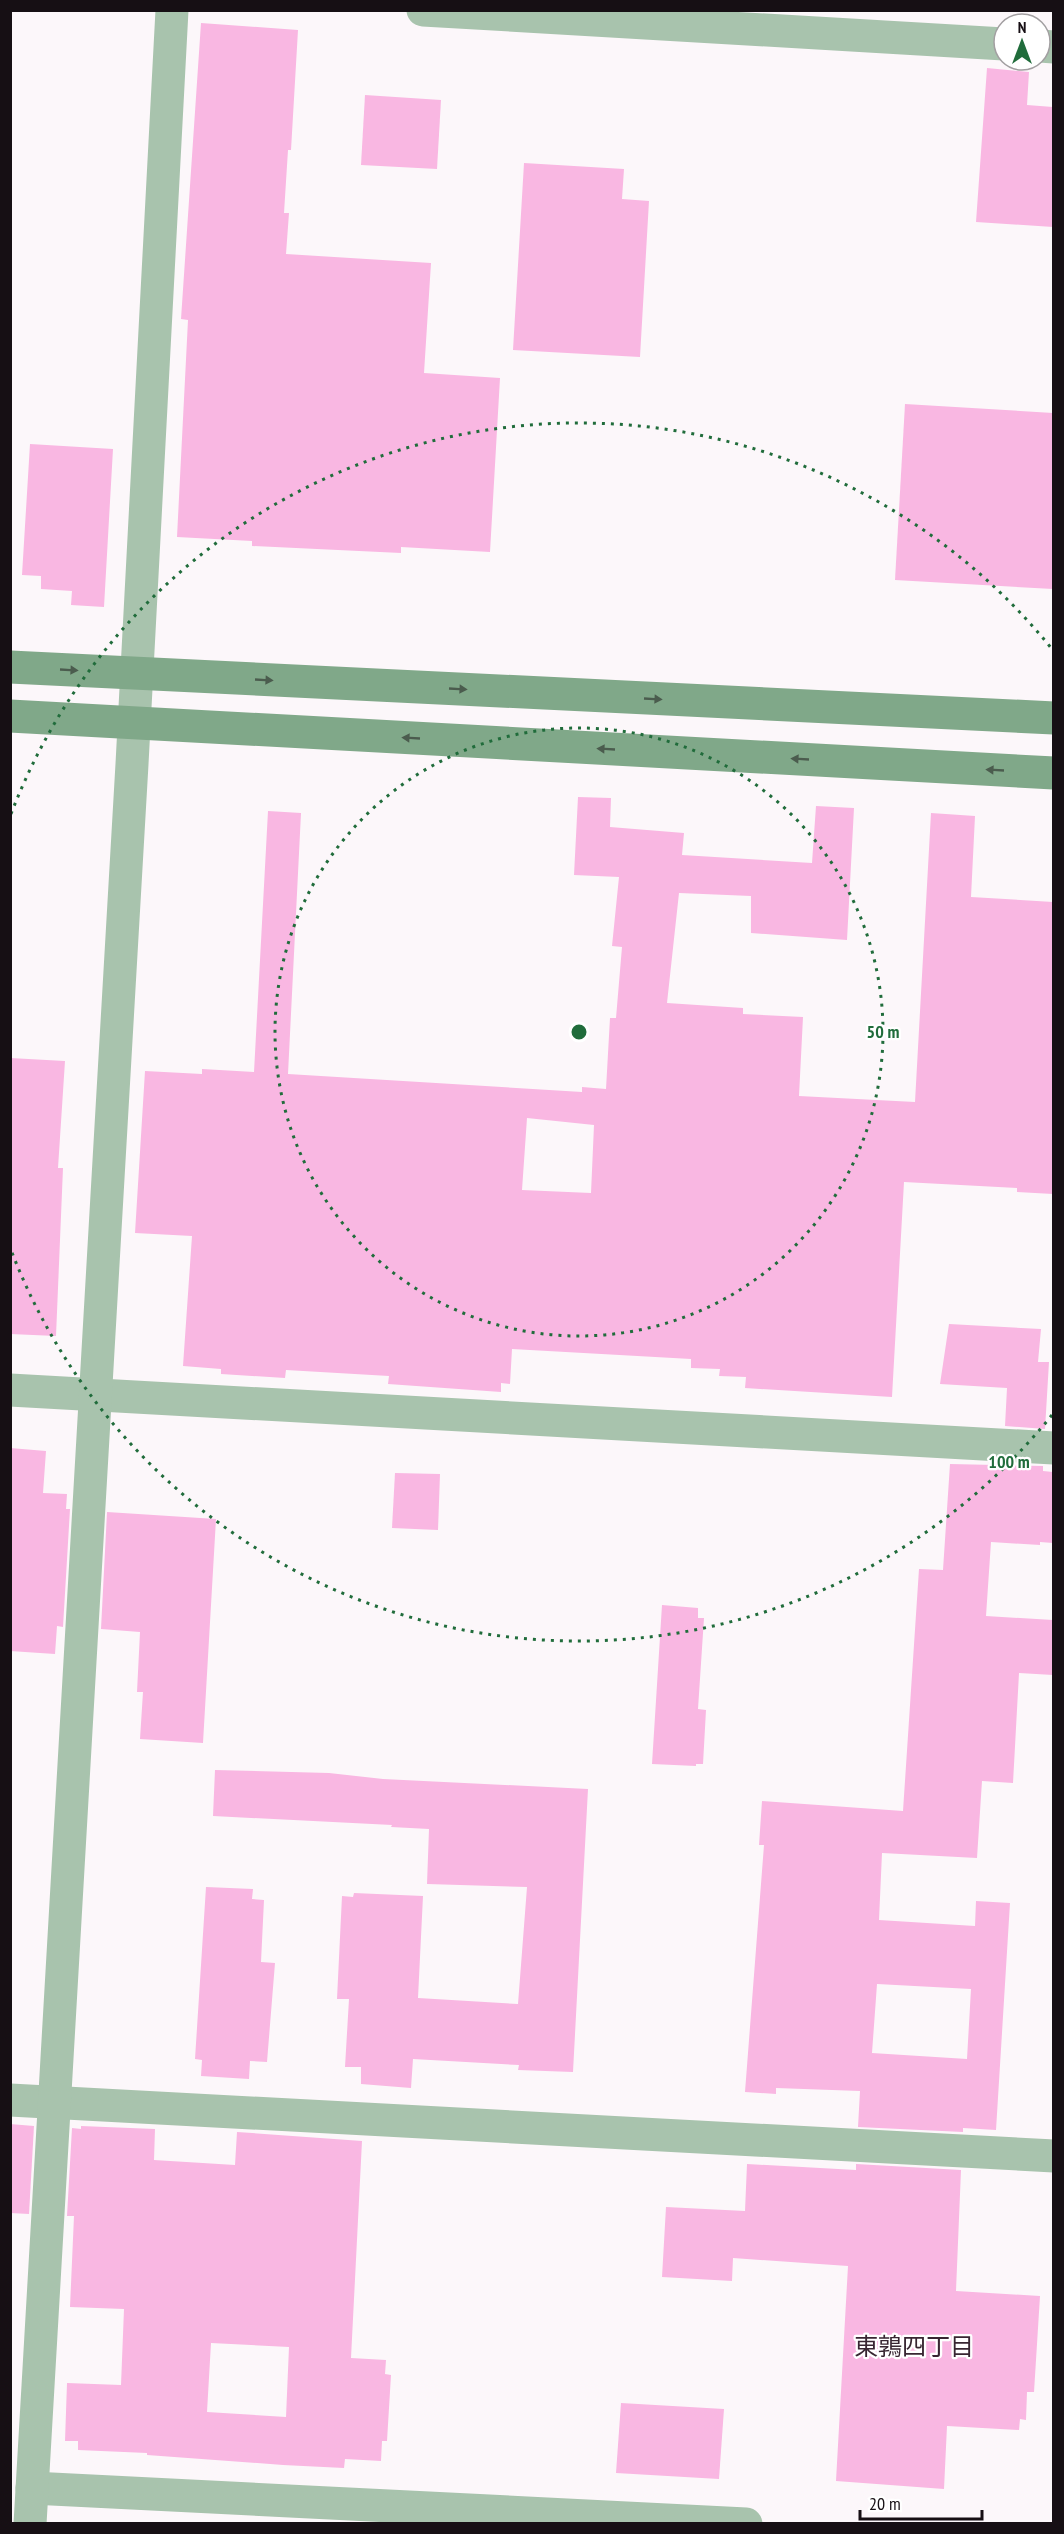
<svg xmlns="http://www.w3.org/2000/svg" width="1064" height="2534" font-family="'PT Sans Narrow','Noto Sans JP',sans-serif">
  <style>
    .building { fill: #f9b7e2; fill-rule: evenodd }
    .lines { fill: none; stroke-linecap: round; stroke-linejoin: round }
    .street { stroke: #a8c3ad; stroke-width: 33 }
    .secondary { stroke: #80a889; stroke-width: 33 }
    .oneway { fill: #4b5c4e }
    .ring { fill: none; stroke: #206c3b; stroke-width: 3; stroke-dasharray: 3 6 }
    .labels { text-anchor: middle; stroke-width: 4.5; stroke-linejoin: round; paint-order: stroke }
    .neighbourhood-label { font-size: 24px; fill: #382632; stroke: #fff }
    .centre { fill: #206c3b; stroke: #fff; stroke-width: 3 }
    .ring-label { font-size: 18px; text-anchor: middle; font-weight: bold; fill: #206c3b; stroke: #fff; stroke-width: 4.5; stroke-linejoin: round; paint-order: stroke }
  </style>
  <rect width="100%" height="100%" fill="#fcf7fa"/>
  <g class="building">
    <polygon points="201,23 298,30 291,150 288,150 284,213 289,213 286,254 431,263 424,373 500,378 490,552 401,547 401,553 252,546 252,541 177,537 188,320 181,319"/>
    <polygon points="987,68 1029,72 1027,105 1053,107 1053,227 976,222"/>
    <polygon points="365,95 441,100 437,169 361,165"/>
    <polygon points="524,163 624,169 622,199 649,201 640,357 513,350"/>
    <polygon points="905,404 1053,413 1053,589 895,580"/>
    <polygon points="30,444 113,449 104,607 71,605 72,591 41,589 41,576 22,575"/>
    <path d="M578,797L611,798L610,827L684,833L682,855L812,863L816,806L854,808L847,940L751,933V896L679,893L667,1003L743,1008V1014L803,1017L799,1096L915,1102L931,813L975,816L971,897L1053,902V1194L1017,1192V1188L904,1182L892,1397L745,1388L746,1377L719,1376L720,1369L691,1368V1359L512,1349L510,1384L501,1383V1392L388,1384L389,1376L286,1370L285,1378L221,1374V1369L183,1366L192,1236L135,1233L145,1071L202,1074V1069L254,1072L268,811L301,813L288,1074L582,1092V1087L606,1089L610,1018H616L622,947L612,946L619,877L574,875ZM527,1118L594,1125L591,1193L522,1190Z"/>
    <polygon points="10,1058 65,1061 58,1168 63,1168 56,1336 10,1334"/>
    <polygon points="949,1324 1041,1329 1038,1362 1049,1362 1045,1429 1005,1426 1007,1388 940,1384"/>
    <polygon points="10,1448 46,1451 43,1493 67,1494 66,1509 70,1509 63,1627 57,1626 55,1654 10,1651"/>
    <path d="M950,1464L1043,1466V1471L1053,1472V1543L1040,1542V1545L991,1542L986,1616L1053,1620V1675L1019,1673L1013,1783L982,1781L977,1858L882,1853L879,1920L975,1926L976,1901L1010,1903L996,2130L963,2128V2132L858,2127L860,2091L776,2088V2094L745,2092L764,1845H759L762,1801L903,1811L919,1569L943,1570ZM877,1984L971,1989L967,2059L872,2053Z"/>
    <polygon points="395,1473 440,1474 438,1530 392,1528"/>
    <polygon points="107,1512 216,1519 203,1743 140,1739 143,1692 137,1692 140,1632 101,1629"/>
    <polygon points="662,1605 698,1608 698,1618 704,1618 698,1709 706,1710 703,1764 696,1764 696,1766 652,1764"/>
    <polygon points="215,1770 329,1773 383,1779 588,1789 573,2072 518,2070 519,2065 413,2059 411,2088 361,2084 361,2067 345,2067 349,1999 337,1999 342,1896 353,1897 354,1893 423,1896 418,1998 518,2004 527,1887 427,1884 429,1829 391,1827 392,1825 213,1816"/>
    <polygon points="206,1887 253,1889 252,1899 264,1900 261,1962 275,1963 267,2062 250,2061 249,2079 201,2076 202,2060 195,2059"/>
    <polygon points="10,2124 34,2126 29,2214 10,2213"/>
    <path d="M81,2126L155,2129L154,2160L235,2165L237,2132L362,2141L351,2358L386,2360L385,2374L391,2375L387,2441H382L381,2461L345,2459L344,2468L283,2465L147,2455V2453L78,2450V2441H65L67,2383L121,2385L124,2309L70,2307L74,2216H67L72,2128L81,2129ZM211,2343L289,2347L286,2417L207,2412Z"/>
    <polygon points="747,2164 856,2170 856,2164 961,2170 956,2291 1040,2296 1034,2392 1027,2392 1026,2420 1020,2419 1019,2430 947,2426 944,2489 836,2481 848,2266 733,2258 732,2281 662,2277 666,2207 745,2211"/>
    <polygon points="621,2403 724,2409 719,2479 616,2473"/>
  </g>
  <g class="lines">
    <g class="street">
      <polyline points="423,10 1004,44"/>
      <polyline points="1040,46 1054,47"/>
      <polyline points="10,1390 1054,1448"/>
      <polyline points="10,2100 1054,2156"/>
      <polyline points="32,2488 746,2524"/>
      <polyline points="30,2524 132,764 172,10"/>
    </g>
    <g class="secondary">
      <polyline points="10,667 1054,718"/>
      <polyline points="10,716 1054,773"/>
    </g>
  </g>
  <defs><path id="oneway-solid" d="M-6-.8H1V-3.2L6.5 0L1 3.2V.8H-6Z" transform="scale(1.5)"/></defs>
  <g class="oneway">
    <use href="#oneway-solid" transform="translate(69 670) rotate(3)"/>
    <use href="#oneway-solid" transform="translate(264 680) rotate(3)"/>
    <use href="#oneway-solid" transform="translate(458 689) rotate(3)"/>
    <use href="#oneway-solid" transform="translate(653 699) rotate(3)"/>
    <use href="#oneway-solid" transform="translate(411 738) rotate(-177)"/>
    <use href="#oneway-solid" transform="translate(606 749) rotate(-177)"/>
    <use href="#oneway-solid" transform="translate(800 759) rotate(-177)"/>
    <use href="#oneway-solid" transform="translate(995 770) rotate(-177)"/>
  </g>
  <g class="ring">
    <circle cx="579" cy="1032" r="304"/>
    <path d="M1052 1415A608 608 0 0 1 11 1250M11 814A608 608 0 0 1 1052 649"/>
  </g>
  <g class="labels">
    <g class="neighbourhood-label">
      <text x="914" y="2355">東鶉四丁目</text>
    </g>
  </g>
  <circle cx="579" cy="1032" r="9" class="centre"/>
  <g class="ring-label">
    <text x="883" y="1038">50 m</text>
    <text x="1009" y="1468">100 m</text>
  </g>
  <rect width="1064" height="2534" fill="none" stroke="#160f14" stroke-width="24"/>
  <g transform="translate(1022 42)"><circle r="28" fill="#ffffff" stroke="#a29fa1" stroke-width="1.5"/>
  <path d="M0-4.5L10 22L0 15L-10 22Z" fill="#206c3b"/>
  <text y="-9" font-size="16" font-weight="bold" text-anchor="middle" fill="#160f14">N</text>
  </g>
  <path d="M860 2510v9h122v-9" fill="none" stroke="#160f14" stroke-width="3"/>
  <text x="869" y="2510" font-size="18" fill="#160f14" stroke="#ffffff" stroke-width="4.5" paint-order="stroke">20 m</text>
</svg>
